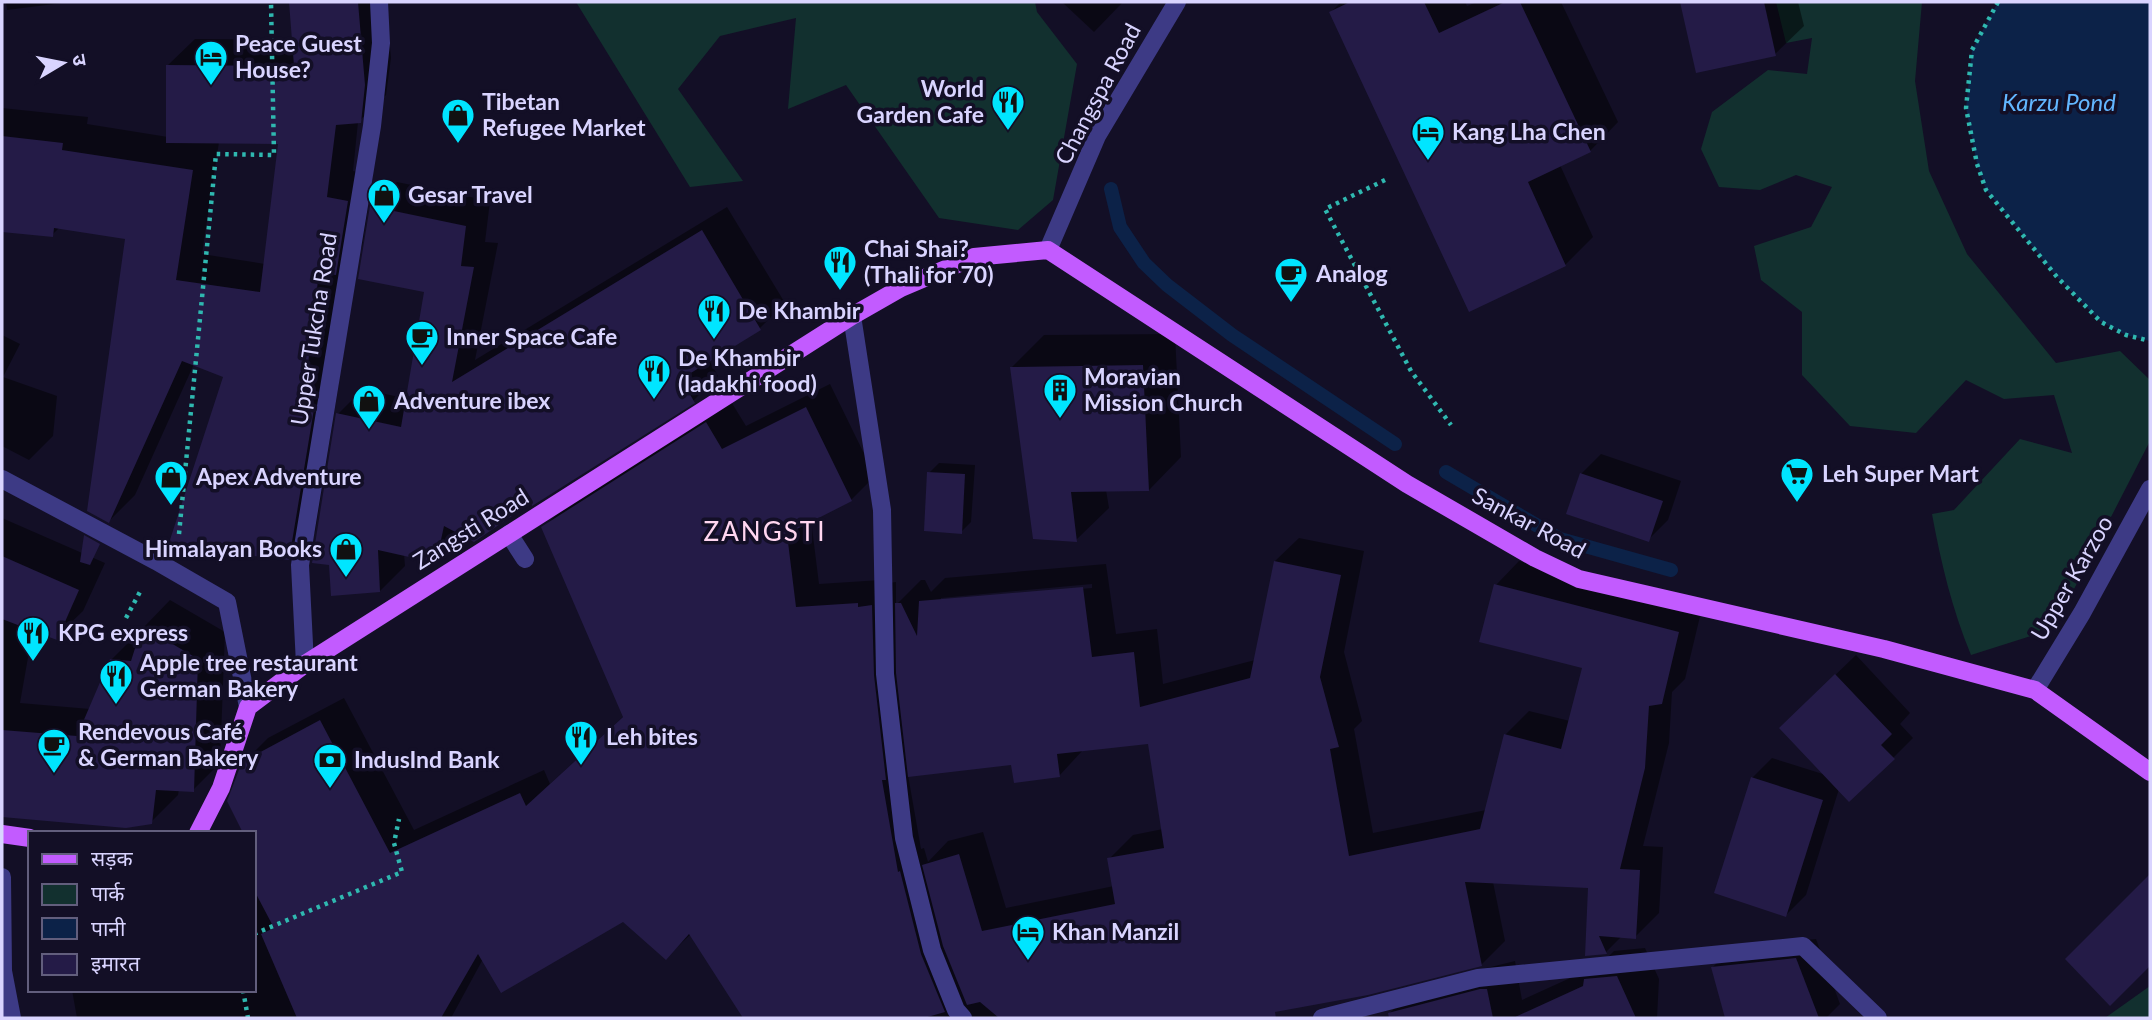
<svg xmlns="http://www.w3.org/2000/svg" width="2152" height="1020" font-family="Lato,'Noto Sans Devanagari',sans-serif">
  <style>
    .green { fill: #12302f }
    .water { fill: #0c2248 }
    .shadow { fill: #0007; fill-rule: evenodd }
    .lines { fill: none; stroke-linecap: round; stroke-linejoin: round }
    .stream { stroke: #0c2248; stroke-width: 14 }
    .building { fill: #241b47 }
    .path { stroke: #2fb8b0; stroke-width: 4.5; stroke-dasharray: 3.5 5; stroke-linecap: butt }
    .minor { stroke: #3d3a85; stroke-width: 18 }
    .major { stroke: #c25bff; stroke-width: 18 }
    .labels { text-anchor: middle; stroke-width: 7; stroke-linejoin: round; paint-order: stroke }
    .poi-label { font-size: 23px; font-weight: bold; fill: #d9d4ff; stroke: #130f26; text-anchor: start }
    .street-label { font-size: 23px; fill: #d9d4ff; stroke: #130f26 }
    .water-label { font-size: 24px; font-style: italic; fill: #62b6ff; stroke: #130f26 }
    .quarter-label { font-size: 26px; letter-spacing: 2px; fill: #ffd6f0; stroke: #130f26 }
  </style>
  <rect width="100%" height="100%" fill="#130f26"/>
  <g class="green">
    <polygon points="576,2 1035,2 1037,12 1077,64 1053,200 1018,230 939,218 846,85 788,109 796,18 720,36 678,89 743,181 690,187"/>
    <path d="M1776,2H1922L1915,81L1929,171L1967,254L2056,363L2120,351L2150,380V441L2073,591L2037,634L1971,655C1952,609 1941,563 1932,514L1954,510L2020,439L2072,453L2054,395L2004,399L1966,380L1916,433L1850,426L1802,375V312L1761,280L1754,246L1811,227L1832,187L1796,175L1760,190L1719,187L1701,149L1712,112L1768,70L1807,74L1812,38L1786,43Z"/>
    <polygon points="2150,986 2150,1018 2105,1018"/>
  </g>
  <polygon class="water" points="1998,2 2150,2 2150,341 2126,335 2101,322 2057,277 1986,190 1977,164 1966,108 1972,50"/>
  <g class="shadow">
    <polygon points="6,2 70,2 7,10"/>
    <path d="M291,2H386L391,58L386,95L358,122L353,171L373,175L362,247L341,267L328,380L339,383L315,532L289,559L225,376L194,364L135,495L109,521L127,238L60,227L52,235L2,230V108L88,117L87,124L168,137V65L195,39L294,40ZM219,142L279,143L265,264L202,254Z"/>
    <polygon points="1062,2 1123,2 1094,32"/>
    <polygon points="1341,2 1465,2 1467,6 1477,2 1561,2 1618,122 1590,151 1560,165 1593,237 1565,265 1331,12"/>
    <polygon points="1682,2 1798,2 1804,26 1775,54 1697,71"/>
    <polygon points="397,182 490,201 485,242 498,243 475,360 727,207 785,303 760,328 709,360 718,376 693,401 532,500 461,533 436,561 404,554 405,566 380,591 338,414 363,389 408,399 426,291 372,207"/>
    <polygon points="1175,334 1181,457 1149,490 1106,490 1109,508 1076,540 1012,367 1044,335"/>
    <polygon points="2,335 20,344 3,377 57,396 53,436 29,460 2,446"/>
    <path d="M830,384L875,476L851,500L811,520L819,584L881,580V584L896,582V605L921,580H925L931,592L945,578L1106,564L1116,634L1157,629L1163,684L1255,660L1275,561L1299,538L1364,551L1344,652L1362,721L1354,729L1373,833L1486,810L1505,735L1529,711L1570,721L1584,667L1496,585L1519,561L1702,608L1685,679L1672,692L1669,743L1643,846L1663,847L1659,913L1635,937L1622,936L1606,952L1586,954L1590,886L1493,882L1505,941L1481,965L1278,1009L1274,1013L1263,1015L1264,1018H744L691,934L666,958L623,920L483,959L451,1018H77L72,990H254V833L243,763L268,738L344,698L414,830L544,770L550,784L624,716L543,528L567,504L730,400L746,426ZM1092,584V588L941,601V598ZM1149,742L1163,829L1133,835L1109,859L1114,886L1006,908L983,832L948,841L928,862L924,848L921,849L908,775L1013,763L1059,776L1083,750Z"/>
    <polygon points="1601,454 1681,481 1668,520 1648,540 1581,474"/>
    <polygon points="939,463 975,465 971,522 961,532 929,473"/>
    <polygon points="2,518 105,563 83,611 56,637 33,629 20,703 90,709 111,660 138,633 141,634 144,627 170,600 225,632 220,763 193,790 179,789 178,795 151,822 126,826 2,815"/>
    <polygon points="1856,655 1910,713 1900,724 1913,738 1893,758 1839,789 1806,895 1786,915 1752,778 1772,758 1826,775 1801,708"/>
    <polygon points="1816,939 1840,1004 1826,1018 1726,1018 1713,967 1732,947"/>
    <polygon points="1645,948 1659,979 1657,1018 1391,1018 1390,1013 1418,985 1515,961 1522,1000 1601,964 1614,951"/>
  </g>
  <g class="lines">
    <g class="stream">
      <polyline points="1111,189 1120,227 1144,263 1167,285 1232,335 1395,444"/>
      <polyline points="1446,472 1560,539 1671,570"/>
    </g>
  </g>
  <g class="building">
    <polygon points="289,2 358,2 365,85 361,123 336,125 327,197 348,201 336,275 319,272 303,406 314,409 289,560 168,546 223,377 182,361 109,523 87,511 125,239 54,228 53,237 2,232 2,136 63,143 62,150 193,170 176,280 260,292 278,144 166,143 166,65 294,66"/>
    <polygon points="1350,2 1424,2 1439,33 1505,2 1520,2 1591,152 1528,182 1566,266 1469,312 1329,12"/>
    <polygon points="1680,2 1764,2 1776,56 1696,73"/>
    <polygon points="370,206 466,226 461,266 474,267 452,382 702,230 761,330 681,379 695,403 532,506 531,503 474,542 444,526 436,563 378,550 380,592 331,596 329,565 312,563 336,413 401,427 424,292 358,279"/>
    <polygon points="1143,365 1149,491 1071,492 1077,542 1033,539 1010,367"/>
    <polygon points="806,407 852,501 787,534 796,607 858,603 858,607 872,605 874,675 886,780 882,780 898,872 900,871 921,954 945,1012 924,1018 743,1018 689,934 666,960 623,922 501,993 478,954 441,1018 297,1018 261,934 274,928 254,890 254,833 243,833 227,801 242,762 320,720 390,853 520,793 526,806 623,717 541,527 706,422 722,449"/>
    <polygon points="927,472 965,474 962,534 924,531"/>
    <polygon points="1580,473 1663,501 1649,542 1566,514"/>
    <polygon points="84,535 100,544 90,565 80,562"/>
    <polygon points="2,556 79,590 57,640 2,619"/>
    <polygon points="1274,561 1341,575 1320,677 1339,747 1330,749 1349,856 1480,829 1504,734 1561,749 1582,668 1479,642 1494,584 1679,632 1662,704 1649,706 1645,768 1620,869 1640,870 1636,939 1599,936 1607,954 1585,956 1588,888 1465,882 1482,966 1368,995 1275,1012 1276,1018 999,1018 980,1002 967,1005 943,946 922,865 959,854 982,931 1115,904 1107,858 1164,848 1148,744 1057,754 1060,777 1014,783 1011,765 908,777 896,673 895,603 901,603 917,636 919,601 1083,587 1092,657 1134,652 1140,707 1250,678"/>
    <polygon points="142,626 198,659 194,792 156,790 152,824 126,828 2,817 2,730 77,736 110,659 131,661"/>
    <polygon points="1835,674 1892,734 1881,745 1895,759 1849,802 1779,728"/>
    <polygon points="1751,777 1823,800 1786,917 1714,893"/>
    <polygon points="2150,874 2150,966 2110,1006 2065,959"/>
    <polygon points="1796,958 1819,1018 1725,1018 1711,967"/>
    <polygon points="1617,976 1636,1018 1513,1018 1583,986 1584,979"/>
    <polygon points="1480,989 1487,989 1493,1018 1389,1018 1388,1013"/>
  </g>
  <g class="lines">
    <g class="path">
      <polyline points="1998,2 1972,50 1966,108 1977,164 1986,190 2057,277 2101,322 2126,335 2150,341"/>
      <polyline points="1385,180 1325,209 1411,371 1451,425"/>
      <polyline points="179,534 216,154 274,155 271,2"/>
      <polyline points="126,618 141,590"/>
      <polyline points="254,934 402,872 394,843 399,819"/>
      <polyline points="243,990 248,1018"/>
    </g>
    <g class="minor">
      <polyline points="1048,250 1097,136 1177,2"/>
      <polyline points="852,316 882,510 885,674 904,838 932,950 956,1010 963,1018"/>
      <polyline points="2,479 156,561 227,602 248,707"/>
      <polyline points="509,534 525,559"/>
      <polyline points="305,664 300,565 372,126 381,43 379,2"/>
      <polyline points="2035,690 2082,613 2150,489"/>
      <polyline points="2,877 3,971 12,1018"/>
      <polyline points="1322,1018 1478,978 1803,946 1878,1018"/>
    </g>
    <g class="major">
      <polyline points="198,833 221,788 248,707 305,664 852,316 901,288 974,257 1048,250 1407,484 1535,558 1579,579 1884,649 2035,690 2150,772"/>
      <polyline points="2,834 30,838"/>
    </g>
  </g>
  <defs>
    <symbol id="hotel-pin" viewBox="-11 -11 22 30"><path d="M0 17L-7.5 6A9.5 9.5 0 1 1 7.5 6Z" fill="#00e5ff" stroke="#130f26"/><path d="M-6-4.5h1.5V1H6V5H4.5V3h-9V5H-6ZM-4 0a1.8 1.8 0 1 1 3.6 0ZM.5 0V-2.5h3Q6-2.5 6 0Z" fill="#111"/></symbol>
    <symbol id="restaurant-pin" viewBox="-11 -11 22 30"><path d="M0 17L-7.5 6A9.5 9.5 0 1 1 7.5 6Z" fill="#00e5ff" stroke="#130f26"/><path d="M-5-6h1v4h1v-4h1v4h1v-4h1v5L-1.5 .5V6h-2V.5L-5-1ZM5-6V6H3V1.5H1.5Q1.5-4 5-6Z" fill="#111"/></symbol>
    <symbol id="shop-pin" viewBox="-11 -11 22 30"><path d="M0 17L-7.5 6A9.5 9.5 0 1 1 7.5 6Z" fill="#00e5ff" stroke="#130f26"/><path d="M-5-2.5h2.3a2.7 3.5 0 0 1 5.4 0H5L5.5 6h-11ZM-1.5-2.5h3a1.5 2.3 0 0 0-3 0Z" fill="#111"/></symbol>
    <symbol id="cafe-pin" viewBox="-11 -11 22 30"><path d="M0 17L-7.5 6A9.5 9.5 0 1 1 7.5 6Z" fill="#00e5ff" stroke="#130f26"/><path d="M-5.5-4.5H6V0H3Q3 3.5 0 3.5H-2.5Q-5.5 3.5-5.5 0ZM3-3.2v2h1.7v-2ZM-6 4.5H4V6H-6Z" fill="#111"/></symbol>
    <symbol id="building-pin" viewBox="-11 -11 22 30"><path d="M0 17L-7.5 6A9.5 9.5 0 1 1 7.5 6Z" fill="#00e5ff" stroke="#130f26"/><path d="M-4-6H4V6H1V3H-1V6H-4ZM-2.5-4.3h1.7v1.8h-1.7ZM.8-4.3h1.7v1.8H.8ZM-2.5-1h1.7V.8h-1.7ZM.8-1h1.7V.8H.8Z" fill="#111"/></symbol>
    <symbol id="supermarket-pin" viewBox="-11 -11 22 30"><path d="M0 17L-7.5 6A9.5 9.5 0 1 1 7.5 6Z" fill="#00e5ff" stroke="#130f26"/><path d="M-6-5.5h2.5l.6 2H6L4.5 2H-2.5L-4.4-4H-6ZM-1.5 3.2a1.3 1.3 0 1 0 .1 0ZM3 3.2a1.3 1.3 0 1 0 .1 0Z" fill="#111"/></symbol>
    <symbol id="bank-pin" viewBox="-11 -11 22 30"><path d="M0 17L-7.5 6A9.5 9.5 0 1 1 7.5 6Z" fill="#00e5ff" stroke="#130f26"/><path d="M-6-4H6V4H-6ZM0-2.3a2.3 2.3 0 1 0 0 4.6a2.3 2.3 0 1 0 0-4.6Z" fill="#111"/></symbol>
  </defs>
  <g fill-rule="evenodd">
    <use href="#hotel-pin" x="192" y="38" width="38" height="52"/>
    <use href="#restaurant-pin" x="989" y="83" width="38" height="52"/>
    <use href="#shop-pin" x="439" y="96" width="38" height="52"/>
    <use href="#hotel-pin" x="1409" y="113" width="38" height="52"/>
    <use href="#shop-pin" x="365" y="176" width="38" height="52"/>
    <use href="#restaurant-pin" x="821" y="243" width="38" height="52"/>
    <use href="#cafe-pin" x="1272" y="255" width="38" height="52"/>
    <use href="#restaurant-pin" x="695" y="292" width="38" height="52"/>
    <use href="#cafe-pin" x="403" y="318" width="38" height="52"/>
    <use href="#restaurant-pin" x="635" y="352" width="38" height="52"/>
    <use href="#building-pin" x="1041" y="371" width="38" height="52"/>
    <use href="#shop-pin" x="350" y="382" width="38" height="52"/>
    <use href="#supermarket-pin" x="1778" y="455" width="38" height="52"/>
    <use href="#shop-pin" x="152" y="458" width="38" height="52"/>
    <use href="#shop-pin" x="327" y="530" width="38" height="52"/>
    <use href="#restaurant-pin" x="14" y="614" width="38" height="52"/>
    <use href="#restaurant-pin" x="97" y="657" width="38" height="52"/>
    <use href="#restaurant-pin" x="562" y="718" width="38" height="52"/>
    <use href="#cafe-pin" x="35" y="726" width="38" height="52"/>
    <use href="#bank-pin" x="311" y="741" width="38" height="52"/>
    <use href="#hotel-pin" x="1009" y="913" width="38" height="52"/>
  </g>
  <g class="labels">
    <g class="poi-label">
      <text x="235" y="52">Peace Guest<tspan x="235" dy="26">House?</tspan></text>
      <text x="984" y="97" text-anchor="end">World<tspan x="984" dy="26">Garden Cafe</tspan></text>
      <text x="482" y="110">Tibetan<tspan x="482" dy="26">Refugee Market</tspan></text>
      <text x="1452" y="140">Kang Lha Chen</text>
      <text x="408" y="203">Gesar Travel</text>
      <text x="864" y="257">Chai Shai?<tspan x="864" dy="26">(Thali for 70)</tspan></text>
      <text x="1316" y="282">Analog</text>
      <text x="738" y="319">De Khambir</text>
      <text x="446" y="345">Inner Space Cafe</text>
      <text x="678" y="366">De Khambir<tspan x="678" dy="26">(ladakhi food)</tspan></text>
      <text x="1084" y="385">Moravian<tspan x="1084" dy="26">Mission Church</tspan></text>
      <text x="394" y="409">Adventure ibex</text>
      <text x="1822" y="482">Leh Super Mart</text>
      <text x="196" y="485">Apex Adventure</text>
      <text x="322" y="557" text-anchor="end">Himalayan Books</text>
      <text x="58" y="641">KPG express</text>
      <text x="140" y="671">Apple tree restaurant<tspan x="140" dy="26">German Bakery</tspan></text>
      <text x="78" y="740">Rendevous Café<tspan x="78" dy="26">&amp; German Bakery</tspan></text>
      <text x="606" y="745">Leh bites</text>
      <text x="354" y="768">IndusInd Bank</text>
      <text x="1052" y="940">Khan Manzil</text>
    </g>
    <g class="street-label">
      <text transform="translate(1098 94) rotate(-62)" y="8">Changspa Road</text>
      <text transform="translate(314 329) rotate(-81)" y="8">Upper Tukcha Road</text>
      <text transform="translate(1529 523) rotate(28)" y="8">Sankar Road</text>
      <text transform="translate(471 529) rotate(-32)" y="8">Zangsti Road</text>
      <text transform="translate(2072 578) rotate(-60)" y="8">Upper Karzoo</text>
    </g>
    <g class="water-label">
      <text x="2059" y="111">Karzu Pond</text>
    </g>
    <g class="quarter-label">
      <text x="765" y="541">ZANGSTI</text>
    </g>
  </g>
  <rect width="2152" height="1020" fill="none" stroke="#d9d4ff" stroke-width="7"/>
  <rect x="28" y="831" width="228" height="161" fill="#130f26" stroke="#625e7d" stroke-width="2"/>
  <rect x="42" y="854" width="35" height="10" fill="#c25bff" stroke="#625e7d" stroke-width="2"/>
  <text x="91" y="866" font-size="21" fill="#d9d4ff">सड़क</text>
  <rect x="42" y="884" width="35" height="21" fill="#12302f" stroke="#625e7d" stroke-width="2"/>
  <text x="91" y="901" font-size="21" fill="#d9d4ff">पार्क</text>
  <rect x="42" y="918" width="35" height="21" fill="#0c2248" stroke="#625e7d" stroke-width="2"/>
  <text x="91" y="936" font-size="21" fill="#d9d4ff">पानी</text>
  <rect x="42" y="954" width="35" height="21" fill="#241b47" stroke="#625e7d" stroke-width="2"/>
  <text x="91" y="971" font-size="21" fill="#d9d4ff">इमारत</text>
  <g transform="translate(63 63) rotate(80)" stroke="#130f26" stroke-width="5" paint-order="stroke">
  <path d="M0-5L12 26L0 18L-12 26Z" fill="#d9d4ff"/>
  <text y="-10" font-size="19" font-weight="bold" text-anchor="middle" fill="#d9d4ff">उ</text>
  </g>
</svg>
